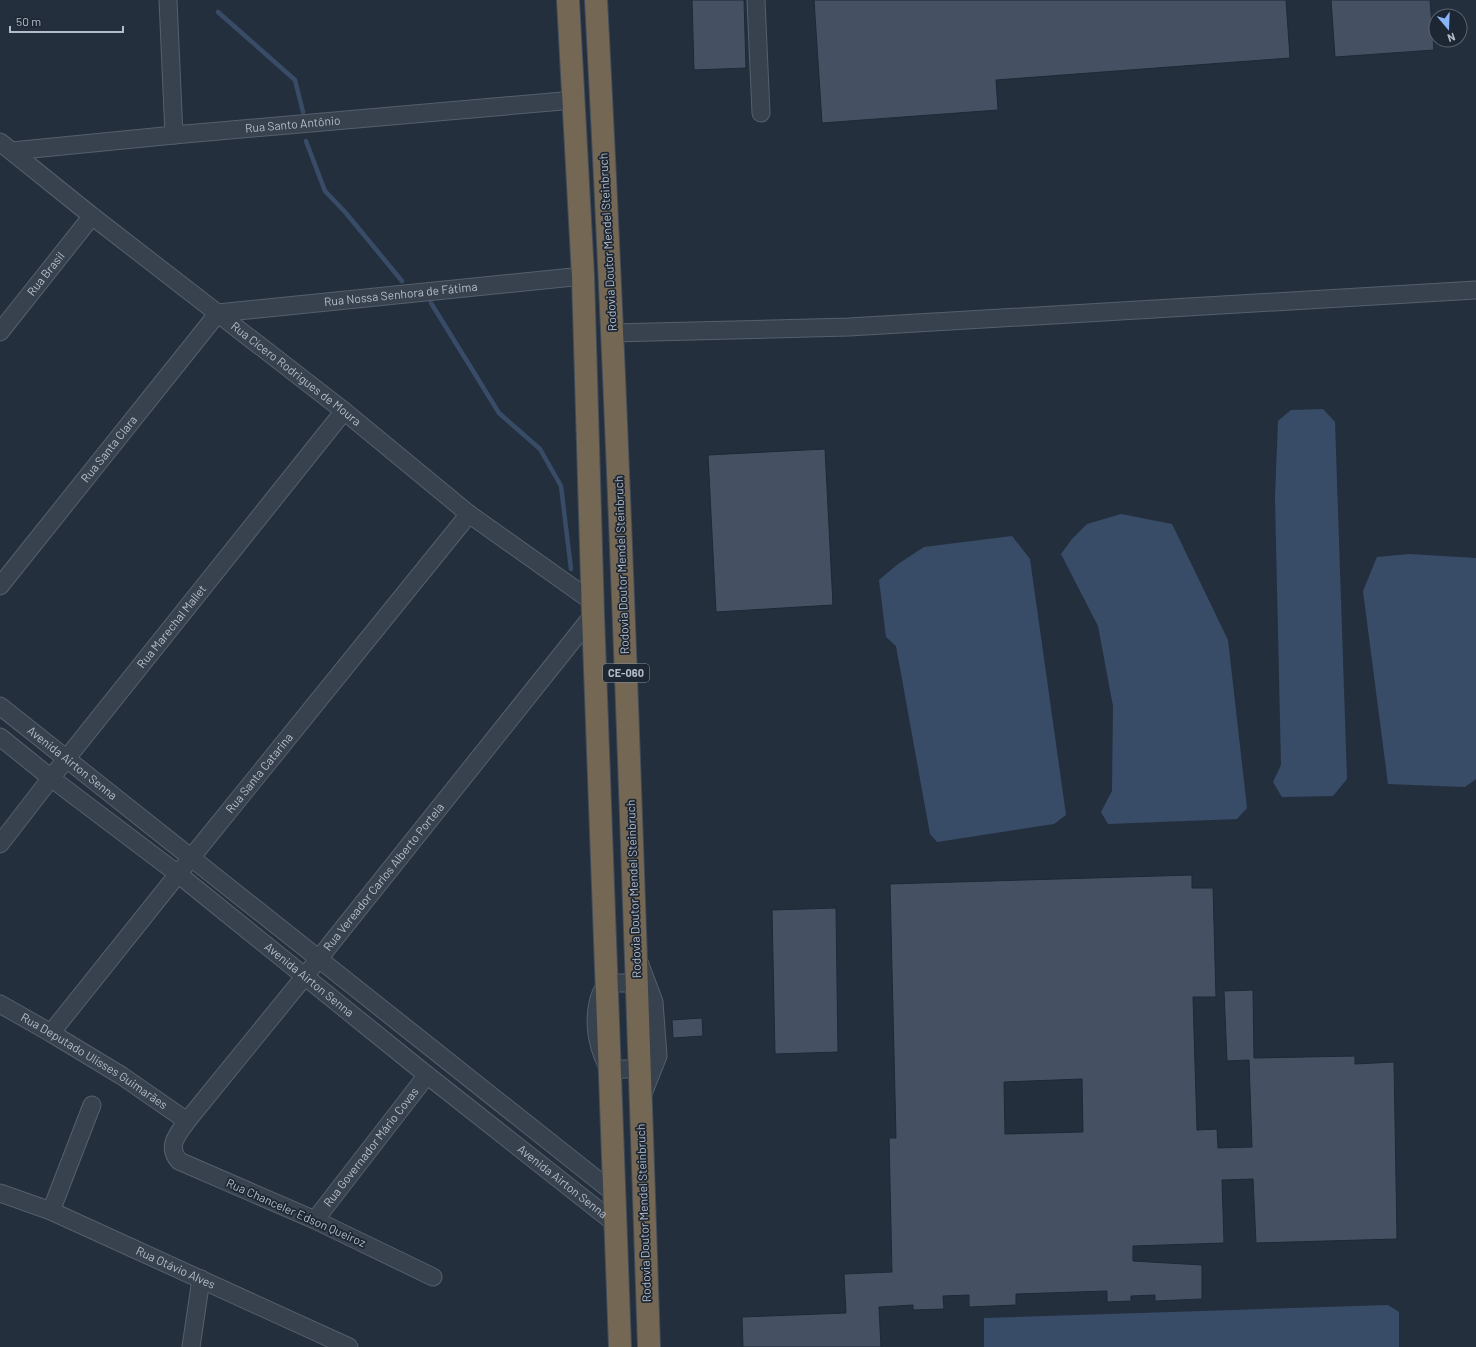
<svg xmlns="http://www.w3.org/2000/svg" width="1476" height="1347" font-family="Barlow,sans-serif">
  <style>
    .water { fill: #394c67 }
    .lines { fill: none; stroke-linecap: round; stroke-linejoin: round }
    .stream { stroke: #394c67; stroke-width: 4.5 }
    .building { fill: #455162; stroke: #1f2835; fill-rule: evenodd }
    .minor-casing { stroke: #565f6c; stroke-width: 19 }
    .highway-casing { stroke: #434c59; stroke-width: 24 }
    .minor { stroke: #38414e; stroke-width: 17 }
    .highway { stroke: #746855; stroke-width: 22 }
    .labels { text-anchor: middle; stroke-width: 3.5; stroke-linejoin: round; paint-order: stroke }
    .shield { fill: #1d2633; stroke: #878f9c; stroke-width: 1 }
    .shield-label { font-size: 11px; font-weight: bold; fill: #b4bcc9 }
    .street-label { font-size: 12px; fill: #b4bcc9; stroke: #1d2633 }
  </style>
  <rect width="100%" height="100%" fill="#242f3e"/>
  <g class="water">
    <polygon points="1323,409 1335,422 1347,779 1333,796 1282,797 1273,782 1281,765 1275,497 1278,421 1291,410"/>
    <polygon points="1121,514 1172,524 1228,640 1247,808 1237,819 1108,824 1101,812 1112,791 1113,706 1098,626 1061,554 1072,539 1087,524"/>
    <polygon points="1012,536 1030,559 1066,815 1054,824 937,842 930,834 896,646 886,637 879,580 898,564 924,547"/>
    <polygon points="1409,554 1476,558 1476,779 1465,787 1388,784 1363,591 1377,557"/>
    <polygon points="1388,1305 1399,1312 1399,1347 984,1347 984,1318"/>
  </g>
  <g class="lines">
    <g class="stream">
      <polyline points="218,12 295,80 303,112"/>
      <polyline points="306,141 325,191 345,212 402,281"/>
      <polyline points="431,303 499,413 540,449 561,486 571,569"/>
    </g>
  </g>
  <g class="building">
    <polygon points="692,0 744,0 746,68 694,70"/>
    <polygon points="814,0 1286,0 1290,58 996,80 998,110 822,123"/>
    <polygon points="1331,0 1430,0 1434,50 1335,57"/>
    <polygon points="825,449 833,605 716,612 708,455"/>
    <path d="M1192,875V888H1213L1216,997H1193L1197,1130L1217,1129L1218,1148L1252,1147L1249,1060L1227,1061L1224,991L1253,990L1254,1058L1355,1056V1064L1394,1062L1397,1239L1256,1243L1253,1179L1222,1180L1224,1243L1133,1246V1261L1202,1265V1299L1155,1301V1295L1131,1296V1301L1107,1302V1291L1016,1294V1305L969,1307V1295L943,1296L944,1309L913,1310V1305L879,1307L881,1347H743L742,1317L846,1313L844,1274L892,1272L889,1138H896L890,884ZM1082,1079L1083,1132L1005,1134L1004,1082Z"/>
    <polygon points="836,908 838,1052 775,1054 772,910"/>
    <polygon points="702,1018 703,1036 673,1038 672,1020"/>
  </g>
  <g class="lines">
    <defs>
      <g id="minor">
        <polyline points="168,0 174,135"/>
        <polyline points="756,0 761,113"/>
        <path id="s1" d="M0,142L92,216L344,411L469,514L593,602"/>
        <path id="s2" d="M12,151L174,135L574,100"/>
        <path id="s3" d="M0,332L92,216"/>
        <polyline points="612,333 849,327 1476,290"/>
        <path id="s4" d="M0,586L218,313L583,276"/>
        <path id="s5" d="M0,706L614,1193"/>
        <path id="s6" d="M0,737L51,778L178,874L427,1075L616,1224"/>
        <path id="s7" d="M0,844L51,778L344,411"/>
        <polyline points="639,962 654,1002 658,1056 642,1096"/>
        <path d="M638,983H607C603,989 599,996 598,1003C593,1025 598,1051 610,1070L640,1068"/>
        <path id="s8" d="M0,1004L51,1033L122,1076L187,1121"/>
        <path id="s9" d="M51,1033L178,874L469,514"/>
        <path id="s10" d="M0,1193L51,1211L349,1347"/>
        <polyline points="51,1211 92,1105"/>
        <path id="s11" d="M315,1220L427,1075"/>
        <path id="s12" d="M433,1277L315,1220L179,1161C166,1146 178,1134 187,1121L305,976L593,615"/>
        <polyline points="191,1347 201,1279"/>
      </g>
      <g id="highway">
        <polyline points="568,0 583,276 593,615 620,1347"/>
        <path d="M596,0C620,449 634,898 649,1347"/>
      </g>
    </defs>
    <use href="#minor" class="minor-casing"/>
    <use href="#highway" class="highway-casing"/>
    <use href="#minor" class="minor"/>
    <use href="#highway" class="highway"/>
  </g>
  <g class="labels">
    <rect class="shield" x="603" y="664" width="46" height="18" rx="3"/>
    <g class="shield-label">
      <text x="626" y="677">CE-060</text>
    </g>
    <g class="street-label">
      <text dy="4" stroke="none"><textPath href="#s2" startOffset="282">Rua Santo Antônio</textPath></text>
      <text transform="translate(608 242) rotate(-93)" y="4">Rodovia Doutor Mendel Steinbruch</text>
      <text dy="4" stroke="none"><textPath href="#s3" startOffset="74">Rua Brasil</textPath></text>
      <text dy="4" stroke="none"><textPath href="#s4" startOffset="533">Rua Nossa Senhora de Fátima</textPath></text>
      <text dy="4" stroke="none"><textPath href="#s1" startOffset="376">Rua Cícero Rodrigues de Moura</textPath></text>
      <text dy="4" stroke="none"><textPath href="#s4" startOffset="175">Rua Santa Clara</textPath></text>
      <text transform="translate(622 565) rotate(-92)" y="4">Rodovia Doutor Mendel Steinbruch</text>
      <text dy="4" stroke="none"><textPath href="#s7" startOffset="277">Rua Marechal Mallet</textPath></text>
      <text dy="4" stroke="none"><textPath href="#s5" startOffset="92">Avenida Airton Senna</textPath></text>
      <text dy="4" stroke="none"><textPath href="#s9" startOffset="333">Rua Santa Catarina</textPath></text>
      <text dy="4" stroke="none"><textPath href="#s12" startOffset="638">Rua Vereador Carlos Alberto Portela</textPath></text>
      <text transform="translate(634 889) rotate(-92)" y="4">Rodovia Doutor Mendel Steinbruch</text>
      <text dy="4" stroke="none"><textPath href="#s6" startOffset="393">Avenida Airton Senna</textPath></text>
      <text dy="4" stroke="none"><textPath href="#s8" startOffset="110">Rua Deputado Ulisses Guimarães</textPath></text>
      <text dy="4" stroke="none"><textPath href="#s11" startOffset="92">Rua Governador Mário Covas</textPath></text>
      <text dy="4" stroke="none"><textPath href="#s6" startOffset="717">Avenida Airton Senna</textPath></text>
      <text transform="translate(296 1213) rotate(24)" y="4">Rua Chanceler Edson Queiroz</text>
      <text transform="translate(644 1213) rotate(-92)" y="4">Rodovia Doutor Mendel Steinbruch</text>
      <text dy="4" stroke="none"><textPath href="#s10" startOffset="191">Rua Otávio Alves</textPath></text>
    </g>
  </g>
  <g transform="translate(1448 28) rotate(161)"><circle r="19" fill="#1d2633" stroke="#59626f"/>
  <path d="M0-3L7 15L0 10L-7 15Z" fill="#8ab4f8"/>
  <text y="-6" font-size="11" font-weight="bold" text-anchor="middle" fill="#b4bcc9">N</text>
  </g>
  <path d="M10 26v6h113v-6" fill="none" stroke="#b4bcc9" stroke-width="2"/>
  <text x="16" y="26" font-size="12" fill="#b4bcc9" stroke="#1d2633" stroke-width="3" paint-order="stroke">50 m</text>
</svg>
